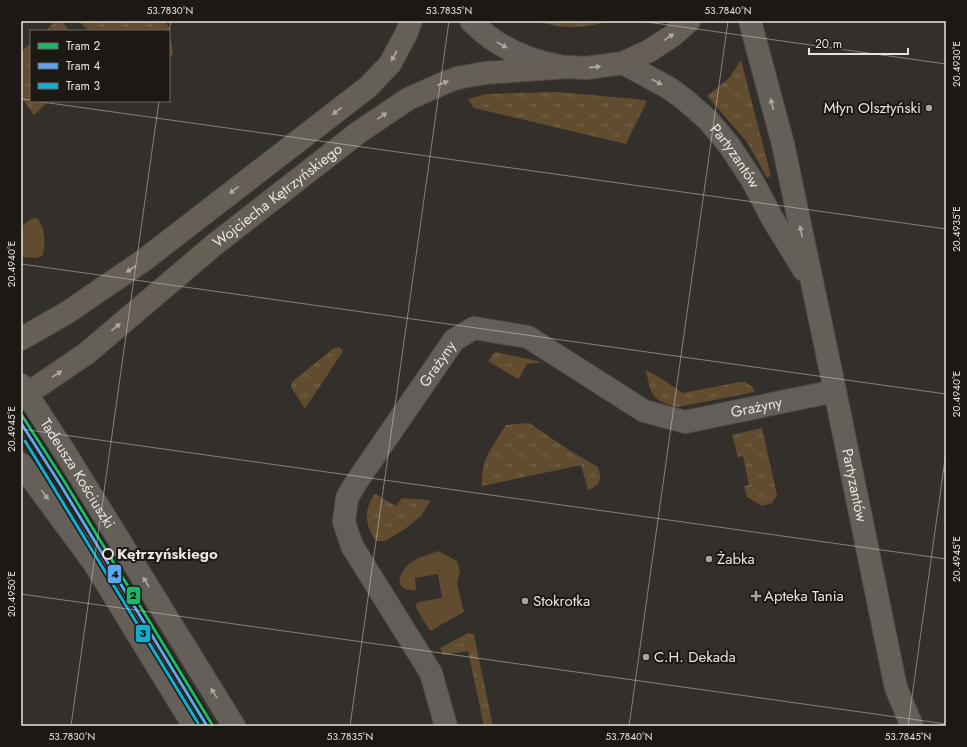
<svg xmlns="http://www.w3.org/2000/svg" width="967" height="747" font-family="Jost,sans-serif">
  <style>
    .grass { fill: url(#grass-tufts) }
    .garden { fill: #624c2f }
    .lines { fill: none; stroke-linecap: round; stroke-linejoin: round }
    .street-casing { stroke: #504c48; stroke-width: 24 }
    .secondary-casing { stroke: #504c48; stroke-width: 24 }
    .primary-casing { stroke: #504c48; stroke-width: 24 }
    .street { stroke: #625f5b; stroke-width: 22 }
    .secondary { stroke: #645f58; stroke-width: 22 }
    .primary { stroke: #665f56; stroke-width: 22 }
    .tram-1-casing { stroke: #1c1814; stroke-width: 6 }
    .tram-2-casing { stroke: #1c1814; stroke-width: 6 }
    .tram-3-casing { stroke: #1c1814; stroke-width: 6 }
    .tram-1 { stroke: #1ab867; stroke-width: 3 }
    .tram-2 { stroke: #5aa8eb; stroke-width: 3 }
    .tram-3 { stroke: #0dafd3; stroke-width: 3 }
    .oneway { fill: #aea8a0 }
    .oneway2 { fill: #ada8a1 }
    .ticks { fill: none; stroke: #e8e3dd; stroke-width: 1; stroke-opacity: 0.45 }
    .poi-dot { fill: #a9a49e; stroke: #1c1814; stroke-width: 1.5 }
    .stop-dot { fill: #1c1814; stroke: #e8e3dd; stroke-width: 2 }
    .labels { text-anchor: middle; stroke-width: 4; stroke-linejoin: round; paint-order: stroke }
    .poi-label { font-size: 15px; fill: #e8e3dd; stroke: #1c1814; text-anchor: start }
    .street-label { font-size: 15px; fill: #e8e3dd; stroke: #1c1814 }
    .stop-label { font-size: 15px; font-weight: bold; fill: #e8e3dd; stroke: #1c1814; text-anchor: start }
    .line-badge { stroke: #1c1814; stroke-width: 1.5 }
    .pale-badge-label { font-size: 11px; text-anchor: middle; font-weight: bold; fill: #111 }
    .neatline { fill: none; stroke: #e8e3dd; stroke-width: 1.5 }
    .ticks-label { font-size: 10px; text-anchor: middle; fill: #e8e3dd }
  </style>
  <defs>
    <pattern id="grass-tufts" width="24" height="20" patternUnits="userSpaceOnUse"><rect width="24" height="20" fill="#624c2f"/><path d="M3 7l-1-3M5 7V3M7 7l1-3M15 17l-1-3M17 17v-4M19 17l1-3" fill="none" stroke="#78664d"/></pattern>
  </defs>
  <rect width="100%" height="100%" fill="#332f2a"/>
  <g class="grass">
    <polygon points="56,21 61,21 70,31 45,31"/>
    <polygon points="79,21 164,21 169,27 173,54 169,58 169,31 89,31"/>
    <path d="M538,21H610C586,28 562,30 538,21Z"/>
    <polygon points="31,43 31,101 49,101 34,115 21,97 21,52"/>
    <polygon points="741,60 771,176 767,178 747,142 707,96 729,78"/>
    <polygon points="556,92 636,99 647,101 626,144 474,108 468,99 486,94"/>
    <polygon points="339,347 343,351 305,409 291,387 293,381 334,348"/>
    <polygon points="495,352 542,362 527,364 518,379 488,361"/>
    <path d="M646,370L657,376L683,393L740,382H745L753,387L754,392L678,407C651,401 651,395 646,370Z"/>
    <path d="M529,423L569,450L598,467C602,479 601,485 588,490L581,465L482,486C481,458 492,448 506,425Z"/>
    <polygon points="762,428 777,495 772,503 762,506 747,497 744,486 749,485 743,456 738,457 732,435"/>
    <path d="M375,494L396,506L402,498L429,500L430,502L421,516L405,529L385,541H376C365,526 363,509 375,494Z"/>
    <polygon points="468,633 474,635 493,726 484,726 468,651 443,655 440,648"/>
  </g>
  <g class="garden">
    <path d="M37,218C45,228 46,242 43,255L37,258L21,257V227L31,219Z"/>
    <path d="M438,551L457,561L460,572L457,583L464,612L430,631L415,606L418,602L442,598L438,574L415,578L416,590C412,590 407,590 404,588C393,582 405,566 412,562C419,557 430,554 438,551Z"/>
  </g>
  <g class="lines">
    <defs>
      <g id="street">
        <path id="s1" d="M446,726L431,673L352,546L344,522L347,498L355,484L454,340L474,328L528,337L644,411L685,422L835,391"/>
      </g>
      <g id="secondary">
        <path d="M471,21C495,46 526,60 559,66"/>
        <path id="s2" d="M750,21L783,144L835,391L896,688L912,726"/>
        <path id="s3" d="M623,63L669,88L684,99L708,120L729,145L752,180L772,218L804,270"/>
        <path id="s4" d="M21,385L66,454L234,726"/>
        <polyline points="21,464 94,563 194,726"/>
      </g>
      <g id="primary">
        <polyline points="21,339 68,312 144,260 368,87 390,64 406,34 411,21"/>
        <path id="s5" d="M21,398L87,353L214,245L359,132L408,99L444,83L457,78L485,73L567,67L586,68L623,63L649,51L672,36L689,21"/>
      </g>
    </defs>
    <use href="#street" class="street-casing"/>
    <use href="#secondary" class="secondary-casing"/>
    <use href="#primary" class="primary-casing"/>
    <use href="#street" class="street"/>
    <use href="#secondary" class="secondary"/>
    <use href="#primary" class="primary"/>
    <defs>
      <polyline id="tram-1" points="21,414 64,481 213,726"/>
      <polyline id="tram-2" points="21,423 60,484 207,726"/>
      <polyline id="tram-3" points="25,441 198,723"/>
    </defs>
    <use href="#tram-1" class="tram-1-casing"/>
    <use href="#tram-2" class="tram-2-casing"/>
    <use href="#tram-3" class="tram-3-casing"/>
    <use href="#tram-1" class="tram-1"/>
    <use href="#tram-2" class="tram-2"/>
    <use href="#tram-3" class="tram-3"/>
  </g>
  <defs><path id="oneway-solid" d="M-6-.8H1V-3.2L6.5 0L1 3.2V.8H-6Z"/></defs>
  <g class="oneway">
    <use href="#oneway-solid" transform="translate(669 37) rotate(-35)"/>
    <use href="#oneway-solid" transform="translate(394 56) rotate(119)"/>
    <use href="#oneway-solid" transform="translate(595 67) rotate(-6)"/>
    <use href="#oneway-solid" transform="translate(443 83) rotate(-21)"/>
    <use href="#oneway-solid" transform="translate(337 111) rotate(143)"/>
    <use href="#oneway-solid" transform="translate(382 116) rotate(-35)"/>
    <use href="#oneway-solid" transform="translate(234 190) rotate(143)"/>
    <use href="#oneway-solid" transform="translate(131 269) rotate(146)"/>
    <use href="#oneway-solid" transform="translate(116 327) rotate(-40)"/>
    <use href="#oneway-solid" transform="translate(57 374) rotate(-33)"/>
  </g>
  <g class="oneway2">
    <use href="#oneway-solid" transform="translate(502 45) rotate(30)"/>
    <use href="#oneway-solid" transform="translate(657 82) rotate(28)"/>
    <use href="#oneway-solid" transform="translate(772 104) rotate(-104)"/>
    <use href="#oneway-solid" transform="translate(801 231) rotate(-102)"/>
    <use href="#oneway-solid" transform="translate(45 495) rotate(54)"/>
    <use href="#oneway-solid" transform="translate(146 582) rotate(-122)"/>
    <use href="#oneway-solid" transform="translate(214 693) rotate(-122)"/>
  </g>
  <path class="ticks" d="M640,21L946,64M169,32L171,21M21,99L31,100M35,101L946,229M21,264L946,394M21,429L946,559M21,594L946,724M71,726L159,101M350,726L449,21M629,726L728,21M908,726L946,452"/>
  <g class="poi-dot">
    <circle cx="929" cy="108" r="4"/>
    <circle cx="709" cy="559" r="4"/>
    <path d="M754 590h4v4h4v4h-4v4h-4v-4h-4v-4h4z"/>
    <circle cx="525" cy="601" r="4"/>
    <circle cx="646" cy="657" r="4"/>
  </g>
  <circle class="stop-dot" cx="108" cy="554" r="5"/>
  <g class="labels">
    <g class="poi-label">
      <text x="921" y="113" text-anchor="end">Młyn Olsztyński</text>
      <text x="717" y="564">Żabka</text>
      <text x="764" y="601">Apteka Tania</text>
      <text x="533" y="606">Stokrotka</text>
      <text x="654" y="662">C.H. Dekada</text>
    </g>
    <g class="street-label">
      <text dy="5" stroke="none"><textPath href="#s3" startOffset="148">Partyzantów</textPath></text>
      <text dy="5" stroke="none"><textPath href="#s5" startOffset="327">Wojciecha Kętrzyńskiego</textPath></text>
      <text dy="5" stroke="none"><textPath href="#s1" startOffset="416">Grażyny</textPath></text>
      <text dy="5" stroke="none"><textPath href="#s1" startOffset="776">Grażyny</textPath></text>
      <text dy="5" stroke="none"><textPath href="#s4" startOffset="105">Tadeusza Kościuszki</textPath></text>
      <text dy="5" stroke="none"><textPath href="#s2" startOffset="476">Partyzantów</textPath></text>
    </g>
    <g class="stop-label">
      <text x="117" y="559">Kętrzyńskiego</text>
    </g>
  </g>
  <g class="line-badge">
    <rect x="107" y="564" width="15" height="20" rx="4" fill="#5aa8eb"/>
    <rect x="126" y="586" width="15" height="19" rx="4" fill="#1ab867"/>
    <rect x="135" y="624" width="16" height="19" rx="4" fill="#0dafd3"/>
  </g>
  <g class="pale-badge-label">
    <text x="115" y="578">4</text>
    <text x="133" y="599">2</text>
    <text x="143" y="637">3</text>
  </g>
  <rect width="967" height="747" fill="none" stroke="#1c1814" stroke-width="44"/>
  <rect x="30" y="30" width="140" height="72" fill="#1c1814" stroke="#6e6964"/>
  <rect x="38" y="43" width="20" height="6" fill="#1ab867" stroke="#6e6964"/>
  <text x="66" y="50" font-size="12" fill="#e8e3dd">Tram 2</text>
  <rect x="38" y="63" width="20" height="6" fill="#5aa8eb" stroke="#6e6964"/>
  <text x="66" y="70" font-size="12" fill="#e8e3dd">Tram 4</text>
  <rect x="38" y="83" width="20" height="6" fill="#0dafd3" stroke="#6e6964"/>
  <text x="66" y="90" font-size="12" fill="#e8e3dd">Tram 3</text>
  <path d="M809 48v6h99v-6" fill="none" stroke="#e8e3dd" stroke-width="2"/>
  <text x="815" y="48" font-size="12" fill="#e8e3dd" stroke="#1c1814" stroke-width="3" paint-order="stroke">20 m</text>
  <rect x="22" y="22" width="923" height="703" class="neatline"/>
  <g class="ticks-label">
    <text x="170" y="14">53.7830°N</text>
    <text x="449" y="14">53.7835°N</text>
    <text x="728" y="14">53.7840°N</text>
    <text transform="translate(956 64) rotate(-90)" y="4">20.4930°E</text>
    <text transform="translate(956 229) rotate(-90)" y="4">20.4935°E</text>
    <text transform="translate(11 264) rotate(-90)" y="4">20.4940°E</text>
    <text transform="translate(956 394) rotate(-90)" y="4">20.4940°E</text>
    <text transform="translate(11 429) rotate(-90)" y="4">20.4945°E</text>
    <text transform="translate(956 559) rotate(-90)" y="4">20.4945°E</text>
    <text transform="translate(11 594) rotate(-90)" y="4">20.4950°E</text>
    <text x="72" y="740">53.7830°N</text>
    <text x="350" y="740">53.7835°N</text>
    <text x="629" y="740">53.7840°N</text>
    <text x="908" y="740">53.7845°N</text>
  </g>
</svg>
